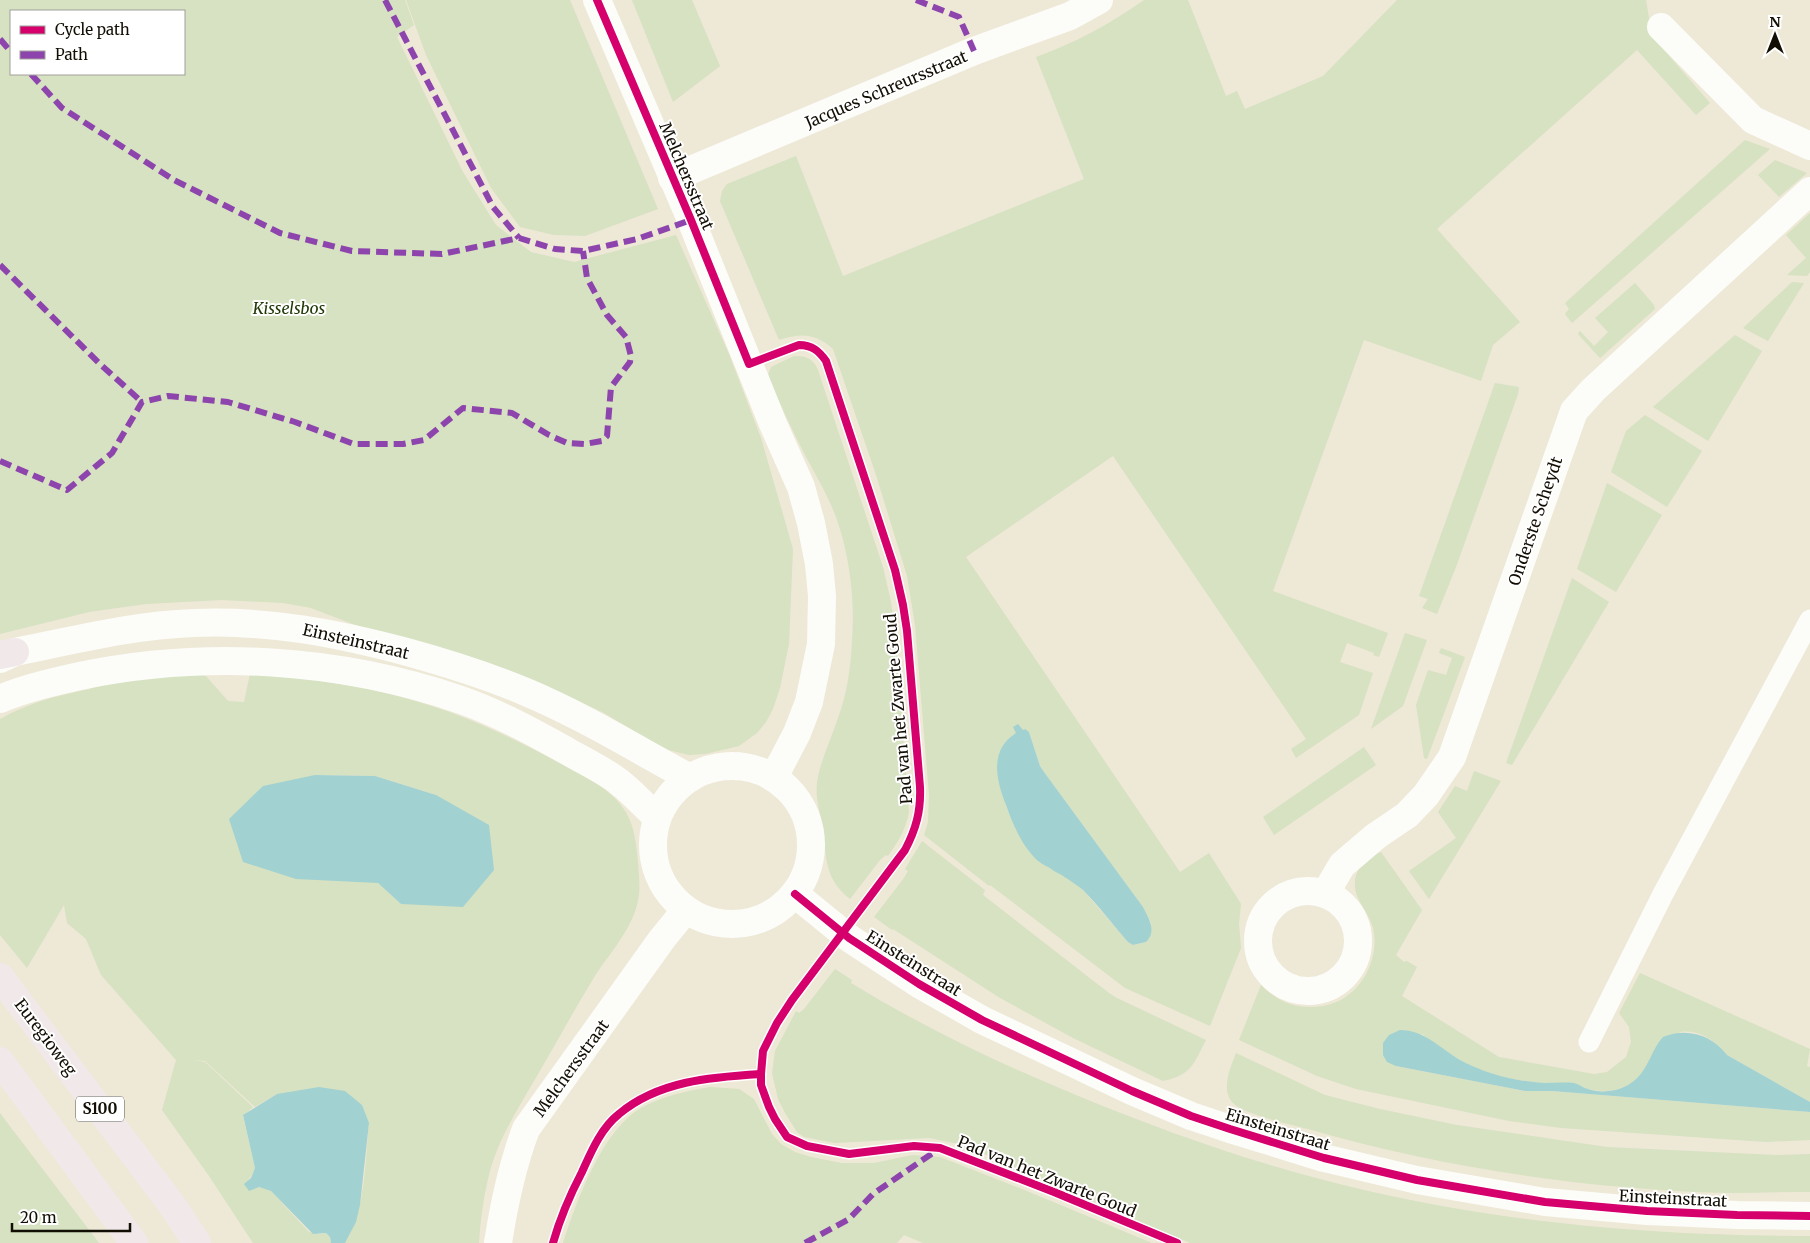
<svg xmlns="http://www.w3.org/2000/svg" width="1810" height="1243" font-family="Merriweather,serif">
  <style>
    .green { fill: #d6e2c1; fill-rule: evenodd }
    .water { fill: #a2d1d2 }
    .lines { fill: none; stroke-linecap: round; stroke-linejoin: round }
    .service { stroke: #fcfcf9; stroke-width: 21 }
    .minor { stroke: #fcfcf9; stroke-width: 28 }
    .tertiary { stroke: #fcfcf9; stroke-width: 28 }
    .primary { stroke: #f1e8ea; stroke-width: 28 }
    .quiet { stroke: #8e44ad; stroke-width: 6; stroke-dasharray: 12 6; stroke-linecap: butt }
    .cycleway-casing { stroke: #fff; stroke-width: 11 }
    .cycleway { stroke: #d6006c; stroke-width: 8 }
    .labels { text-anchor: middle; stroke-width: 4; stroke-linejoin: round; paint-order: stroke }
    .shield { fill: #fff; stroke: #59564f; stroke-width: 1 }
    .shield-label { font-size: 15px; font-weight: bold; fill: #120e04 }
    .street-label { font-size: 16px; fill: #120e04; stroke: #fff }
    .park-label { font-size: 16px; font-style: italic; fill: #203906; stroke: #fff }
  </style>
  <rect width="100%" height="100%" fill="#eee8d6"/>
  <g class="green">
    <path d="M0,0H405L414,25L397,37L463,172L496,225L531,252L574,262L676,235L729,354L761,438L793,549L789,644L780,688L773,709L766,722L757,733L739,746L705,754L689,755L664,749L604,713L568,696L527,680L376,633L311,608L283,603L221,600L146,604L89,612L0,634ZM11,11H184V74H11Z"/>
    <polygon points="406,0 570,0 658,209 585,236 554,235 520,227 491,188 426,55"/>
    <polygon points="632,0 692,0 720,66 673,102"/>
    <path d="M1144,0H1188L1226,96L1237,91L1245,109L1323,76L1397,0H1646L1652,36L1710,103L1696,115L1637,50L1437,229L1520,322L1493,345L1481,381L1364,340L1273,591L1388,633L1379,657L1373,655L1374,653L1347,643L1340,662L1373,673L1359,715L1296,758L1291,749L1306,739L1113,456L966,557L1180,872L1209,853L1241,904L1239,924L1241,948L1210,1026L1125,988L990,885L989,886L924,835L928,822L929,795L915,625L907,576L876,475L833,349C815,333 801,333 779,340L720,201L722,191L727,184L796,156L843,276L1084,179L1036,57C1075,43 1110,24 1144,0ZM1023,731L1029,732L1040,766L1044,772L1143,907L1151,923L1146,942L1134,945L1128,942L1083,890L1069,879L1039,862L1016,830L1006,806L999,754L1006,742L1013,735Z"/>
    <polygon points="1745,140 1770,149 1572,323 1565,314 1569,309 1565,303"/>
    <polygon points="1775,160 1807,173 1779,197 1758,175"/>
    <polygon points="1810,213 1810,272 1807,276 1787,275 1806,258 1786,235"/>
    <polygon points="1792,282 1804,283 1768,341 1743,328"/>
    <polygon points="1635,283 1654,305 1655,309 1600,358 1578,334 1580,331 1594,346 1608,332 1595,318"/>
    <polygon points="1735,335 1762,351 1708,441 1653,407"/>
    <path d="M794,356C806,356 813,358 818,370L883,567L891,602L895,630L909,812C906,829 898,842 888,856L886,855L880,860L850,899C827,881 826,862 824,835C822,817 815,802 817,783C820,761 831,740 838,718C847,694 851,667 852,640C855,600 850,556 836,517C828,495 815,474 804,453C792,430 781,406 770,381L768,375L771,367Z"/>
    <polygon points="1495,383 1519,387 1518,394 1456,567 1437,614 1422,608 1428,599 1419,596"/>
    <polygon points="1645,415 1702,451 1667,507 1611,472 1626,431"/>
    <polygon points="1607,483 1662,515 1616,592 1577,569"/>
    <polygon points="1572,578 1609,602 1512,765 1506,763"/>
    <polygon points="1405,633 1427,640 1403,706 1371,729"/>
    <polygon points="1441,648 1465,657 1427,759 1424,758 1416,705 1428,670 1446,675 1452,658 1439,653"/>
    <path d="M198,674L206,676L228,701L244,702L250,674C295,678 340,682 385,693C461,710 529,745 597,784C630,806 635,825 638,863C639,877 641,891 637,905C630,932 608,955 593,979C573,1012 554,1047 534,1081C516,1112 496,1143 488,1179C483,1200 480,1222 479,1243H345C366,1208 365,1163 369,1123L277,1094L255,1107L205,1061L193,1060L205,1062L253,1107L243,1116L255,1168L253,1173L247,1182C256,1189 262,1186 271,1191L309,1232L320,1234L326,1233L330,1237L331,1243H253L209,1176L162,1110L176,1060L101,975L86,939L67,923L64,905L27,968L0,935V719C31,702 56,696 90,689L92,686L150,678ZM315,775L375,776L436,795L401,904L378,883Z"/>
    <polygon points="1364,747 1376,765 1274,835 1263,817"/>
    <polygon points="1474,771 1501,781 1429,899 1409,871 1456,838 1438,812 1455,786 1467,791"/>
    <path d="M922,841L985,890L983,895L1109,993L1117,998L1206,1040C1194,1063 1192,1075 1163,1081L1073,1038L1000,998L893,929L892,930L874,917L904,878L908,871L905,869Z"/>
    <path d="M1381,852L1422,910L1396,955L1404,962L1407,961L1417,967L1402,996L1499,1057L1594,1074L1607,1072L1626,1057L1631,1042L1629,1027L1619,1013L1640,973L1810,1049L1807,1066L1810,1067V1102L1727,1055C1717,1042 1699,1029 1681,1032C1677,1033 1672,1038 1668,1040C1664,1043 1658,1046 1656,1049C1651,1055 1649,1063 1645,1070C1630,1091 1603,1096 1580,1086C1556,1084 1531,1083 1507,1078C1477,1072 1445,1054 1422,1034L1396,1066L1525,1091H1552L1810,1112V1140L1766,1142L1561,1128L1509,1121L1356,1089L1317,1076L1239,1040L1261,985C1279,1003 1297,1010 1323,1006C1358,1001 1381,961 1373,928C1369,912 1353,898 1355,882C1356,867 1368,857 1381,852Z"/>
    <path d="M835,969L852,980L851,983C923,1027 998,1063 1076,1095C1170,1134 1265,1167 1364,1190C1510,1224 1660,1236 1810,1236V1243H1190L963,1145L929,1138L835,1143L804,1137L797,1132L785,1113L778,1099L772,1073L775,1051L796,1011L799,1013L804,1009Z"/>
    <path d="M1236,1053L1325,1095L1380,1109L1457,1125L1607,1147L1776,1155L1810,1154V1192C1782,1192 1754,1193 1727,1193C1586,1189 1443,1168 1308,1129C1290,1124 1245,1115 1233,1103C1220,1089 1231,1067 1236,1053Z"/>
    <path d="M710,1087L739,1089L754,1099L772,1134L781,1144L795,1152L811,1157L842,1163H874L912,1155L940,1157L1027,1191L1152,1243H923L904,1235L897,1243H563C576,1203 602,1130 641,1108C662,1096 687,1091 710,1087Z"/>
    <polygon points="0,1113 12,1129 99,1243 0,1243"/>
  </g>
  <g class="water">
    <path d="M1018,724L1023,730L1025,729L1029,732L1040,766L1044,772L1143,907C1149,919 1157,931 1146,942L1133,945L1128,942C1113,925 1099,906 1083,890C1074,883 1064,876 1054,871C1049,867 1043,865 1038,861C1022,846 1013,825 1006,805C996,780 989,750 1016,733L1013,727Z"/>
    <polygon points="315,775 375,776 436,795 489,825 494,870 463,907 401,904 378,883 296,879 243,862 229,819 263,786"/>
    <path d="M1400,1030C1424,1030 1440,1048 1460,1060C1486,1074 1514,1081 1544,1083C1554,1083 1564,1082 1574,1083C1579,1084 1583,1088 1588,1089C1601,1094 1620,1091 1631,1083C1649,1071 1650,1051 1663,1037C1687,1027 1712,1035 1727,1055L1810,1102V1112L1552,1091H1525L1396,1066L1387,1062L1383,1055V1043L1389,1035Z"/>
    <polygon points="319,1087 345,1091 362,1105 369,1123 360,1205 356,1222 345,1243 331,1243 330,1237 326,1233 313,1234 271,1191 259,1187 249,1191 244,1184 251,1178 255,1168 243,1115 277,1094"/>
  </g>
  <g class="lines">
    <polyline class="service" points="1589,1042 1663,894 1810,620"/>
    <g class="minor">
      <polyline points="597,0 691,220 773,424 801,487 811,523 819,564 822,596 821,644 809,702 797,733 774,777"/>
      <polyline points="1661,27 1753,120 1810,146"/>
      <polyline points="672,178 974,51 1070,16 1099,0"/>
      <circle cx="1308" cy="941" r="50"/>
      <polyline points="1325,894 1342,865 1376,836 1407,815 1426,795 1452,757 1574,411 1593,390 1810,191"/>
      <path d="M498,1243C504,1204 512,1166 526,1129L662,939L684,912"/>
    </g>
    <g class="tertiary">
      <path d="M0,659L15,652C74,640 134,625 194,623C269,620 336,633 407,652C447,663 488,676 526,692C583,716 636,749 690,778"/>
      <path d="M0,699C26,688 53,682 80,676C205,650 340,658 461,700C498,713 533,732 567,751C584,761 604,770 619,782C633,793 645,806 657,818"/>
      <circle cx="732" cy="845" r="79"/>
      <polyline points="795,894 849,938 919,984 982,1020 1132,1091 1191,1116 1230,1129 1324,1158 1417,1180 1545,1202 1647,1211 1737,1215 1810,1216"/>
    </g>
    <g class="primary">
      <polyline points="0,655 15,652"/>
      <polyline points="0,977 172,1205 197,1243"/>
      <polyline points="0,1061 134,1243"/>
    </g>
    <g class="quiet">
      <polyline points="385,0 493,207 519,238"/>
      <polyline points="916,0 959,17 974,51"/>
      <polyline points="0,39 11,52"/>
      <polyline points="31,74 62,108 174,180 280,233 352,251 442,254 519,238 555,249 583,251 637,239 691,220"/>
      <polyline points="0,265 100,364 142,402"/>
      <polyline points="0,461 67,490 112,453 142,402 168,396 228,402 295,422 354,444 403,444 424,440 463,408 512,413 549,435 567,443 585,444 602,441 607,436 611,387 630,362 631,356 626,337 607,315 587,278 583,251"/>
      <polyline points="805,1243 849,1219 873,1194 940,1148"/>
    </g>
    <defs>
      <g id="cycleway">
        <path d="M597,0L691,220L749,364L799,345C812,345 819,351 826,361L895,570L903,605L907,631L920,787C921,811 916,829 905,850L792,1000L777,1023L763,1051L761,1074V1085L769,1107L775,1119L787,1137L807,1146L849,1154L914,1146L940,1148L1054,1192L1177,1243"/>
        <polyline points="795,894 849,938 919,984 982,1020 1132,1091 1191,1116 1230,1129 1324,1158 1417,1180 1545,1202 1647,1211 1737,1215 1810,1216"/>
        <path d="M553,1243C560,1218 570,1195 582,1172C591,1152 601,1128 619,1114C658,1081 711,1077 761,1074"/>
      </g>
    </defs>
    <use href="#cycleway" class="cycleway-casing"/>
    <use href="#cycleway" class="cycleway"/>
  </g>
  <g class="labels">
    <rect class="shield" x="76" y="1096.5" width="48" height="25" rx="4"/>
    <g class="shield-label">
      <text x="100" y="1114">S100</text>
    </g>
    <g class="street-label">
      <text transform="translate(886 89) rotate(-23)" y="6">Jacques Schreursstraat</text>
      <text transform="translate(687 176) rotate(67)" y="6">Melchersstraat</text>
      <text transform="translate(1535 521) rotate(-71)" y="6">Onderste Scheydt</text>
      <text transform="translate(356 641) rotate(13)" y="6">Einsteinstraat</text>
      <text transform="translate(898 709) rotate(-95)" y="6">Pad van het Zwarte Goud</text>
      <text transform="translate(914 963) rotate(32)" y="6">Einsteinstraat</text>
      <text transform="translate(46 1037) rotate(53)" y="6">Euregioweg</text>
      <text transform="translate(571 1068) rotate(-54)" y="6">Melchersstraat</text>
      <text transform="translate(1278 1129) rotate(17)" y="6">Einsteinstraat</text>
      <text transform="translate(1047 1176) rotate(22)" y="6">Pad van het Zwarte Goud</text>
      <text transform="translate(1673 1198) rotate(3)" y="6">Einsteinstraat</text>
    </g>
    <g class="park-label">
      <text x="289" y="314">Kisselsbos</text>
    </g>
  </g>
  <rect x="10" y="10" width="175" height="65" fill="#ffffff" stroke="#a09f9b"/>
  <rect x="20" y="26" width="25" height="8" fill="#d6006c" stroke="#a09f9b"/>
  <text x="55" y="35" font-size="15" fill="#120e04">Cycle path</text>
  <rect x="20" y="51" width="25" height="8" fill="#8e44ad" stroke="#a09f9b"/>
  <text x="55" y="60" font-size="15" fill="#120e04">Path</text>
  <g transform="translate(1775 35)" stroke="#ffffff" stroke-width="4" paint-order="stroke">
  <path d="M0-4L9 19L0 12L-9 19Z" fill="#120e04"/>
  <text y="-8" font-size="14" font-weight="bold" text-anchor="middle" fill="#120e04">N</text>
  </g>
  <path d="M12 1223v8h118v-8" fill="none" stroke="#120e04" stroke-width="2.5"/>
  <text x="20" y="1223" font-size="15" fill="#120e04" stroke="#ffffff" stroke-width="4" paint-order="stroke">20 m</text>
</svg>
